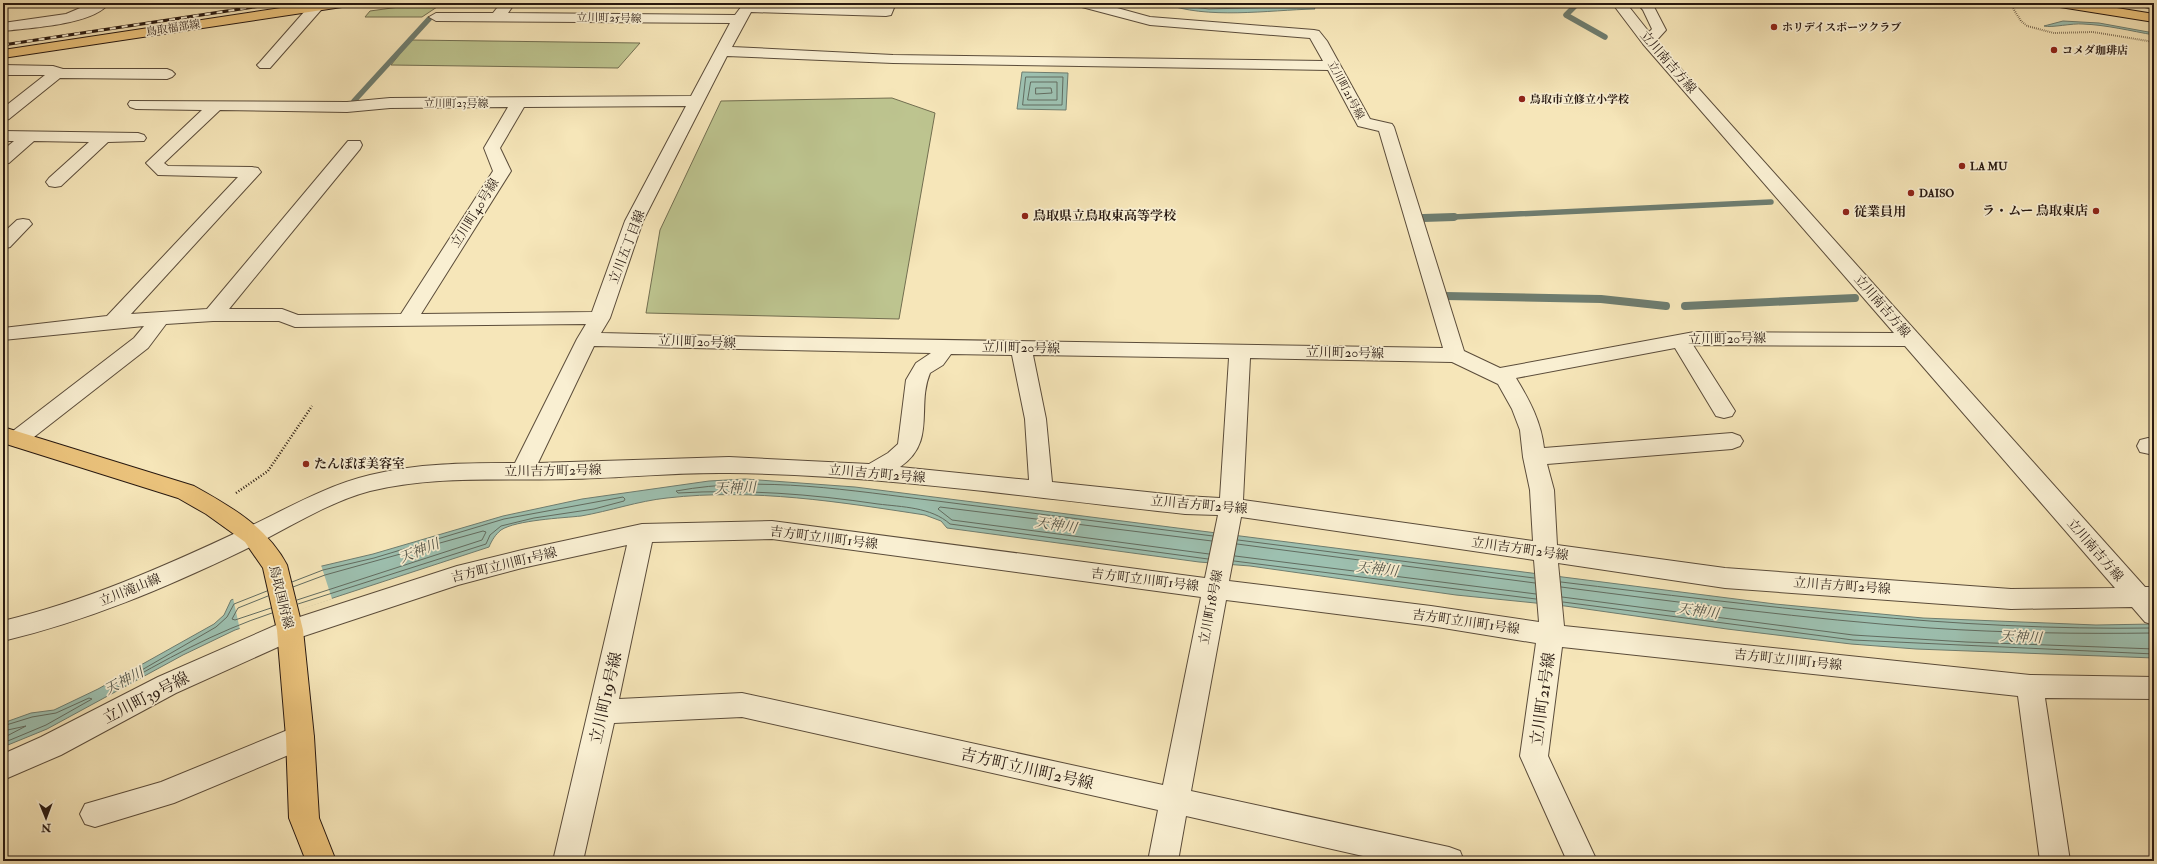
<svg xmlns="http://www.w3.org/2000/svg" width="2157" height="864" viewBox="0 0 2157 864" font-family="'IM FELL Double Pica','Noto Serif JP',serif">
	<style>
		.green { fill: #bdc48f; stroke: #726e50 }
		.water { fill: #9dc0b0; stroke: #6e7d70 }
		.pier { fill: #f6e6b9 }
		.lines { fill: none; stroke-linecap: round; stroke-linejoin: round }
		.shore { stroke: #626c60; stroke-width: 1 }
		.stream-far1 { stroke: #6e7d70; stroke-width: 5.5 }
		.stream { stroke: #6e7d70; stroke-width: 8 }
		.minor-casing { stroke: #5b4c3a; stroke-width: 2 }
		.major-casing { stroke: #271810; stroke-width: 2 }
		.path-far1 { stroke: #271810; stroke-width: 2; stroke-dasharray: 0.5 1.5; stroke-linecap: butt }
		.path { stroke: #271810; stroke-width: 2.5; stroke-dasharray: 1 2; stroke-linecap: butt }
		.minor { fill: #f9efd2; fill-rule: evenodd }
		.major { fill: #ebc37c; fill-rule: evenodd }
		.rail-casing { stroke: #271810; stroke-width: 3 }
		.rail { stroke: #f9efd2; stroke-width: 2; stroke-dasharray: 6; stroke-linecap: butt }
		.poi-dot { fill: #8f2418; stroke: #f9efd2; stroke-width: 1.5 }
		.labels { text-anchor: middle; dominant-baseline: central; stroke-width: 3.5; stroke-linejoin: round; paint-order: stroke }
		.far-street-label { font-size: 11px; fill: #271810; stroke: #f9efd2 }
		.far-poi-label { font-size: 11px; font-weight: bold; fill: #271810; stroke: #f9efd2; text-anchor: start }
		.street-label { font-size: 13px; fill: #271810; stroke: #f9efd2 }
		.poi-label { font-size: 13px; font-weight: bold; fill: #271810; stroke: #f9efd2; text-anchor: start }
		.water-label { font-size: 14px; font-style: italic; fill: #505348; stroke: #f9efd2 }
		.near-street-label { font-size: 16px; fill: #271810; stroke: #f9efd2 }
	</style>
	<rect width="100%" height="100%" fill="#f6e6b9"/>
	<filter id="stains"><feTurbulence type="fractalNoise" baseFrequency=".005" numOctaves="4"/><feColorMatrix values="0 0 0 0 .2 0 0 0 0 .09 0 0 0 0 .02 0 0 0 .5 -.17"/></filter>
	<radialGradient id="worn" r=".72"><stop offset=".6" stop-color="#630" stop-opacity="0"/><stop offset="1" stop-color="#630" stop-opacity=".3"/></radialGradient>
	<path class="green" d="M 428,3 L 443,3 L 422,17 L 365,17 L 370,11 Z
		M 411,40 L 640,43 L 618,68 L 391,65 Z
		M 892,98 L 935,113 L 899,319 L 646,313 L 660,230 L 721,101 Z"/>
	<path class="water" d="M 1163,3 L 1209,9 L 1313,6 L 1315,9 C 1268,10 1207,20 1163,3 Z
		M 2063,21 L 2099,23 L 2154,33 L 2154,35 C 2131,31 2107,25 2083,24 C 2072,23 2052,28 2044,26 Z
		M 1022,72 L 1068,73 L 1066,110 L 1017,109 Z
		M 745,479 L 855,487 L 1775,604 L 1923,618 L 2096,625 L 2154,624 L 2154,658 L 1916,649 L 1851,644 L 1727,629 L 1565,606 L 1456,595 L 1250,566 L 1199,562 L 947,528 L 941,521 L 925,515 C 840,502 754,488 667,498 C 638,501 610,511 581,516 C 563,518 516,520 501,530 C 495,535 492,540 489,547 L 235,630 L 183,655 L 47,729 L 3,747 L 3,723 L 31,713 L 54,710 L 98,689 L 214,624 L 224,615 L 231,600 L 322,566 L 373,554 L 503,516 L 582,499 L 709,481 Z"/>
	<path class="pier" d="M 321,565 L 332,599 L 240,630 L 233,598 Z"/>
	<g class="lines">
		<path class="shore" d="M 1026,77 L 1063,77 L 1062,105 L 1023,105 Z
			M 1031,82 L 1057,82 L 1057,100 L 1028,100 Z
			M 1036,88 L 1051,88 L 1052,93 L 1036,94 Z
			M 1238,540 L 1534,578
			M 1237,544 L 1535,583
			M 1209,554 L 952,520 L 938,509 L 940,507 L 1212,541
			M 1235,556 L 1536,594
			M 1208,559 L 950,524 C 931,507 902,507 878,504 C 811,494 745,489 678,493 L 676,491 C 763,475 851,491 937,501 C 1029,513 1121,524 1213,536
			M 1234,561 L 1536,599
			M 292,582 L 323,570 L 374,558 L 504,519 L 623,497 L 625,499 L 624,501 L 594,509 L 534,518 L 501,526 L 490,535 L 486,544 L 298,604
			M 1561,582 C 1758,606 1955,631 2154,628
			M 293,587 L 325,575 L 483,531 L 486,532 L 482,540 L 297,600
			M 1561,587 C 1684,603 1807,619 1930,628 C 2005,633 2079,634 2154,633
			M 267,591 L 234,604 L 227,617 L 216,627 L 109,689 L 112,690 C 165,660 214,632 272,613
			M 268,596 L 238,608 L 232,619 L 235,620 L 271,608
			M 1562,597 L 1853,635 L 1966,642 L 2154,649
			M 1563,602 L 1853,640 L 2154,654
			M 3,726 L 32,717 L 56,713 L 89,698 L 92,699 L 46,725 L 3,743
			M 3,731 L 26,726 L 3,738"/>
		<path class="stream-far1" d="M 1578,3 L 1566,15 L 1605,37
			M 354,101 L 429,19
			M 1432,218 L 1771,202"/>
		<path class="stream" d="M 1423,218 L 1454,217
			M 1445,296 L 1601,299 L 1666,306
			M 1685,306 L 1855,298"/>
		<g class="minor-casing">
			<path id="minor" d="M 92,3 L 109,3 C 94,25 28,28 3,31 L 3,23 L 66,14 Z
				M 317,3 L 323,7 L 321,10 L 270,68 L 260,68 L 257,65 L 260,62 L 311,4 Z
				M 501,3 L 515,3 L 508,13 L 735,15 L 744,3 L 880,8 L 882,3 L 896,3 L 891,15 L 886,16 L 751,12 L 732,47 L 893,55 L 1323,61 L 1310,38 L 1150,25 L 1078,6 L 1076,3 L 1099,3 L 1150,17 L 1314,30 L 1319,31 L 1327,41 L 1370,119 L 1392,124 L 1394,127 L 1464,351 L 1500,368 L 1694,332 L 1894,333 L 1643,44 L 1612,3 L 1626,3 L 1649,32 L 1652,29 L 1643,10 L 1637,3 L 1652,3 L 1666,30 L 1656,41 L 2145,587 L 2154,587 L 2154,625 L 2145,622 L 2132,607 L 2011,609 L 1725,588 L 1558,563 L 1564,626 L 2030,675 L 2154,677 L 2154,699 L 2045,698 L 2070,861 L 2040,861 L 2018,696 L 1562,647 L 1548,756 L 1597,861 L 1567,861 L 1520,756 L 1536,643 L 1431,626 L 1226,600 L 1191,791 L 1449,847 L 1460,851 L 1464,861 L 1385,861 L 1186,816 L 1178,861 L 1148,861 L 1158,810 L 742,717 L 614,723 L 583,861 L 553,861 L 627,545 L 522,568 L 458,585 L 298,638 L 176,693 L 61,755 L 3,780 L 3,754 L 41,737 L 158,677 L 281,623 L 457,566 L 522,550 L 642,524 L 772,521 L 1205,578 L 1218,515 L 1185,514 C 1034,498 882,475 729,473 C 676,472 623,478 570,479 C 504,481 435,475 370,491 C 325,503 284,531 242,551 C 165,588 87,621 3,641 L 3,621 C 86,601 163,567 240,531 C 283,511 324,486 370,475 C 418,463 467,463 515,463 L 577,339 L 586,324 L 295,327 L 279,321 L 213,321 L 166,324 L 148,348 L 25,444 L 17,447 L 9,444 L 6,439 L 9,434 L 134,338 L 144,326 L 3,340 L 3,328 L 107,316 L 238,177 L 158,175 L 146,163 L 202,110 L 136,109 L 130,107 L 128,104 L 130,101 L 347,102 L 390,98 L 691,96 L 730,23 L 436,21 L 429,17 L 436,13 L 493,13 ZM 727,56 L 893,63 L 1328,70 L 1358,126 L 1379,131 L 1443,348 L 763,337 L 601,333 L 610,318 L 643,221 ZM 686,106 L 625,221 L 592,312 L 421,314 L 511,171 L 500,148 L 524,107 ZM 508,107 L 484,148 L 493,171 L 401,314 L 298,315 L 282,309 L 229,309 L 360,149 L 362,145 L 360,141 L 348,141 L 207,309 L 131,314 L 261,172 L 258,168 L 252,167 L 168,166 L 164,163 L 220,110 L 347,112 L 390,108 ZM 1693,345 L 1905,346 L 2115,588 L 2011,589 L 1725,568 L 1557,545 L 1554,490 L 1547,464 L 1732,449 L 1740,446 L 1743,441 L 1740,436 L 1732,433 L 1544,448 C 1541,422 1530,401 1516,378 L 1675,348 L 1716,416 L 1724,418 L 1732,416 L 1735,411 ZM 594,346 L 931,353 L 916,363 L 906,380 L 898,444 L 888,453 L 869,464 L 729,457 L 538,463 ZM 951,354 L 1012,355 L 1025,419 L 1029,480 L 900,467 C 937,442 916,407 930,373 L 943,365 ZM 1033,355 L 1229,358 L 1220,498 L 1185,496 L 1052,482 L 1046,419 ZM 1250,358 L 1452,362 L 1498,384 L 1512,409 L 1520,430 L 1523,457 L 1530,490 L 1533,541 L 1243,500 ZM 1241,517 L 1534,560 L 1539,622 L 1431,606 L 1229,581 ZM 772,539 L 1201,597 L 1163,785 L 742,693 L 619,699 L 652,542 Z
				M 3,65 L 53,66 L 63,69 L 167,69 L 172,71 L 175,74 L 172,77 L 167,79 L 60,78 L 9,119 L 3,121 L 3,108 L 45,75 L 3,75 Z
				M 3,131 L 138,133 L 144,135 L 146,138 L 144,141 L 108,142 L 61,186 L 55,187 L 49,186 L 46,182 L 49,178 L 89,142 L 34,141 L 9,163 L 3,164 L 3,150 L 14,141 L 3,141 Z
				M 23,219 L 29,220 L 32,224 L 10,247 L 3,249 L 3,233 L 17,220 Z
				M 2148,438 L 2154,439 L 2154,455 L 2140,452 L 2137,446 L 2140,440 Z
				M 300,725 L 310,728 L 314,737 L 310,746 L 174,803 L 95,827 L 85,824 L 80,814 L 85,804 L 161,782 Z"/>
		</g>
		<g class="major-casing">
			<path id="major" d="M 314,3 L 349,3 L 342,7 L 3,58 L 3,50 Z
				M 2053,3 L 2086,3 L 2154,14 L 2154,22 L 2060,7 Z
				M 3,427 L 194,486 C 230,506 267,527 287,565 L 303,630 L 314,737 L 319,818 L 336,861 L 306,861 L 289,818 L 286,737 L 277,630 L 263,568 L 245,542 L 206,514 L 178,498 L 3,443 Z"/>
		</g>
		<path class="path-far1" d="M 2011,5 L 2021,21 L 2027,26 L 2054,33 L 2093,32 L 2154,42"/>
		<path class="path" d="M 236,493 L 268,471 L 312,406"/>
		<use href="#minor" class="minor"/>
		<use href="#major" class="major"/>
		<g class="rail-casing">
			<path id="rail" d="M 2124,3 L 2154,8
				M 3,45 L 280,3"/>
		</g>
		<use href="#rail" class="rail"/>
	</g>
	<g class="poi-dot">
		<circle cx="1774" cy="27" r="4"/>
		<circle cx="2054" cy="50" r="4"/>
		<circle cx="1522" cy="99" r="4"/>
		<circle cx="1962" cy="166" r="4"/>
		<circle cx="1911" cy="193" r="4"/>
		<circle cx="2096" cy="211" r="4"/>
		<circle cx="1846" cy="212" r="4"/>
		<circle cx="1025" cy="216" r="4"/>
		<circle cx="306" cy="464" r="4"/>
	</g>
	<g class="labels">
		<g class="far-street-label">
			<text transform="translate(609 18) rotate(1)">立川町25号線</text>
			<text transform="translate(173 28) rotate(-9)">鳥取福部線</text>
			<text transform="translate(1346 90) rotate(62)">立川町21号線</text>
			<text x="456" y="103">立川町23号線</text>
		</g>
		<g class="far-poi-label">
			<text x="1782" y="27">ホリデイスポーツクラブ</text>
			<text x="2062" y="50">コメダ珈琲店</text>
			<text x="1530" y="99">鳥取市立修立小学校</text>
			<text x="1970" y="166">LA MU</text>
			<text x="1919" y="193">DAISO</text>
		</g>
		<g class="street-label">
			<text transform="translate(1668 62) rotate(49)">立川南吉方線</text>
			<text transform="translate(475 213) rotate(-58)">立川町40号線</text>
			<text transform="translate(627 247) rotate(-69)">立川五丁目線</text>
			<text transform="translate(1882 306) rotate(49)">立川南吉方線</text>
			<text transform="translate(1727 339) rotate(-1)">立川町20号線</text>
			<text transform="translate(697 342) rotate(2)">立川町20号線</text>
			<text transform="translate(1021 348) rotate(1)">立川町20号線</text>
			<text transform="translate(1345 353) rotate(1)">立川町20号線</text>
			<text transform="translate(553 471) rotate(-1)">立川吉方町2号線</text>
			<text transform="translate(877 474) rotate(5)">立川吉方町2号線</text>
			<text transform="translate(1199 505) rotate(5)">立川吉方町2号線</text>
			<text transform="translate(824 538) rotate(7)">吉方町立川町1号線</text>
			<text transform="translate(1520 549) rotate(8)">立川吉方町2号線</text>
			<text transform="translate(2095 550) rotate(49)">立川南吉方線</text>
			<text transform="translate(504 565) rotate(-14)">吉方町立川町1号線</text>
			<text transform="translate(1145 580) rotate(7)">吉方町立川町1号線</text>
			<text transform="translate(1842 586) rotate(4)">立川吉方町2号線</text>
			<text transform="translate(130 590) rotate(-22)">立川滝山線</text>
			<text transform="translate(281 597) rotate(76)">鳥取国府線</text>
			<text transform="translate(1211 607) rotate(-79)">立川町18号線</text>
			<text transform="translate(1466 622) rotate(8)">吉方町立川町1号線</text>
			<text transform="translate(1788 660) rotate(6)">吉方町立川町1号線</text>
		</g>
		<g class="poi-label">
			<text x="2088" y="211" text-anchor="end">ラ・ムー 鳥取東店</text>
			<text x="1854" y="212">従業員用</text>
			<text x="1033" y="216">鳥取県立鳥取東高等学校</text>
			<text x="314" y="464">たんぽぽ美容室</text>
		</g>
		<g class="water-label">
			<text transform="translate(735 488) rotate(-2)">天神川</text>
			<text transform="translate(1056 525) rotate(9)">天神川</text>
			<text transform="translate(419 551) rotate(-22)">天神川</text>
			<text transform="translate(1377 569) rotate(7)">天神川</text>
			<text transform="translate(1698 611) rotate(8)">天神川</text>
			<text transform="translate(2021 637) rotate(3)">天神川</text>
			<text transform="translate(124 681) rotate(-28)">天神川</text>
		</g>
		<g class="near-street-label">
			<text transform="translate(146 698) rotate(-27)">立川町39号線</text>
			<text transform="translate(606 698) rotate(-77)">立川町19号線</text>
			<text transform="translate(1543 699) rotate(-82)">立川町21号線</text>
			<text transform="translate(1027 769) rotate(13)">吉方町立川町2号線</text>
		</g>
	</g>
	<rect width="2157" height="864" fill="none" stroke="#f6e6b9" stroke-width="16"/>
	<rect x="4" y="4" width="2149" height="856" fill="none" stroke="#271810" stroke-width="2"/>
	<rect x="8" y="8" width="2141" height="848" fill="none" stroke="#271810"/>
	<g transform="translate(46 818) rotate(179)" stroke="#f9efd2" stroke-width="3" paint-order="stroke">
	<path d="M0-3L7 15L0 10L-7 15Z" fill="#271810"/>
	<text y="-6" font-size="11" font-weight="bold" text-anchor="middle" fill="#271810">N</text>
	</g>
	<rect width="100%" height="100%" filter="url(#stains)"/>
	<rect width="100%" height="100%" fill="url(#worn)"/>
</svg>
